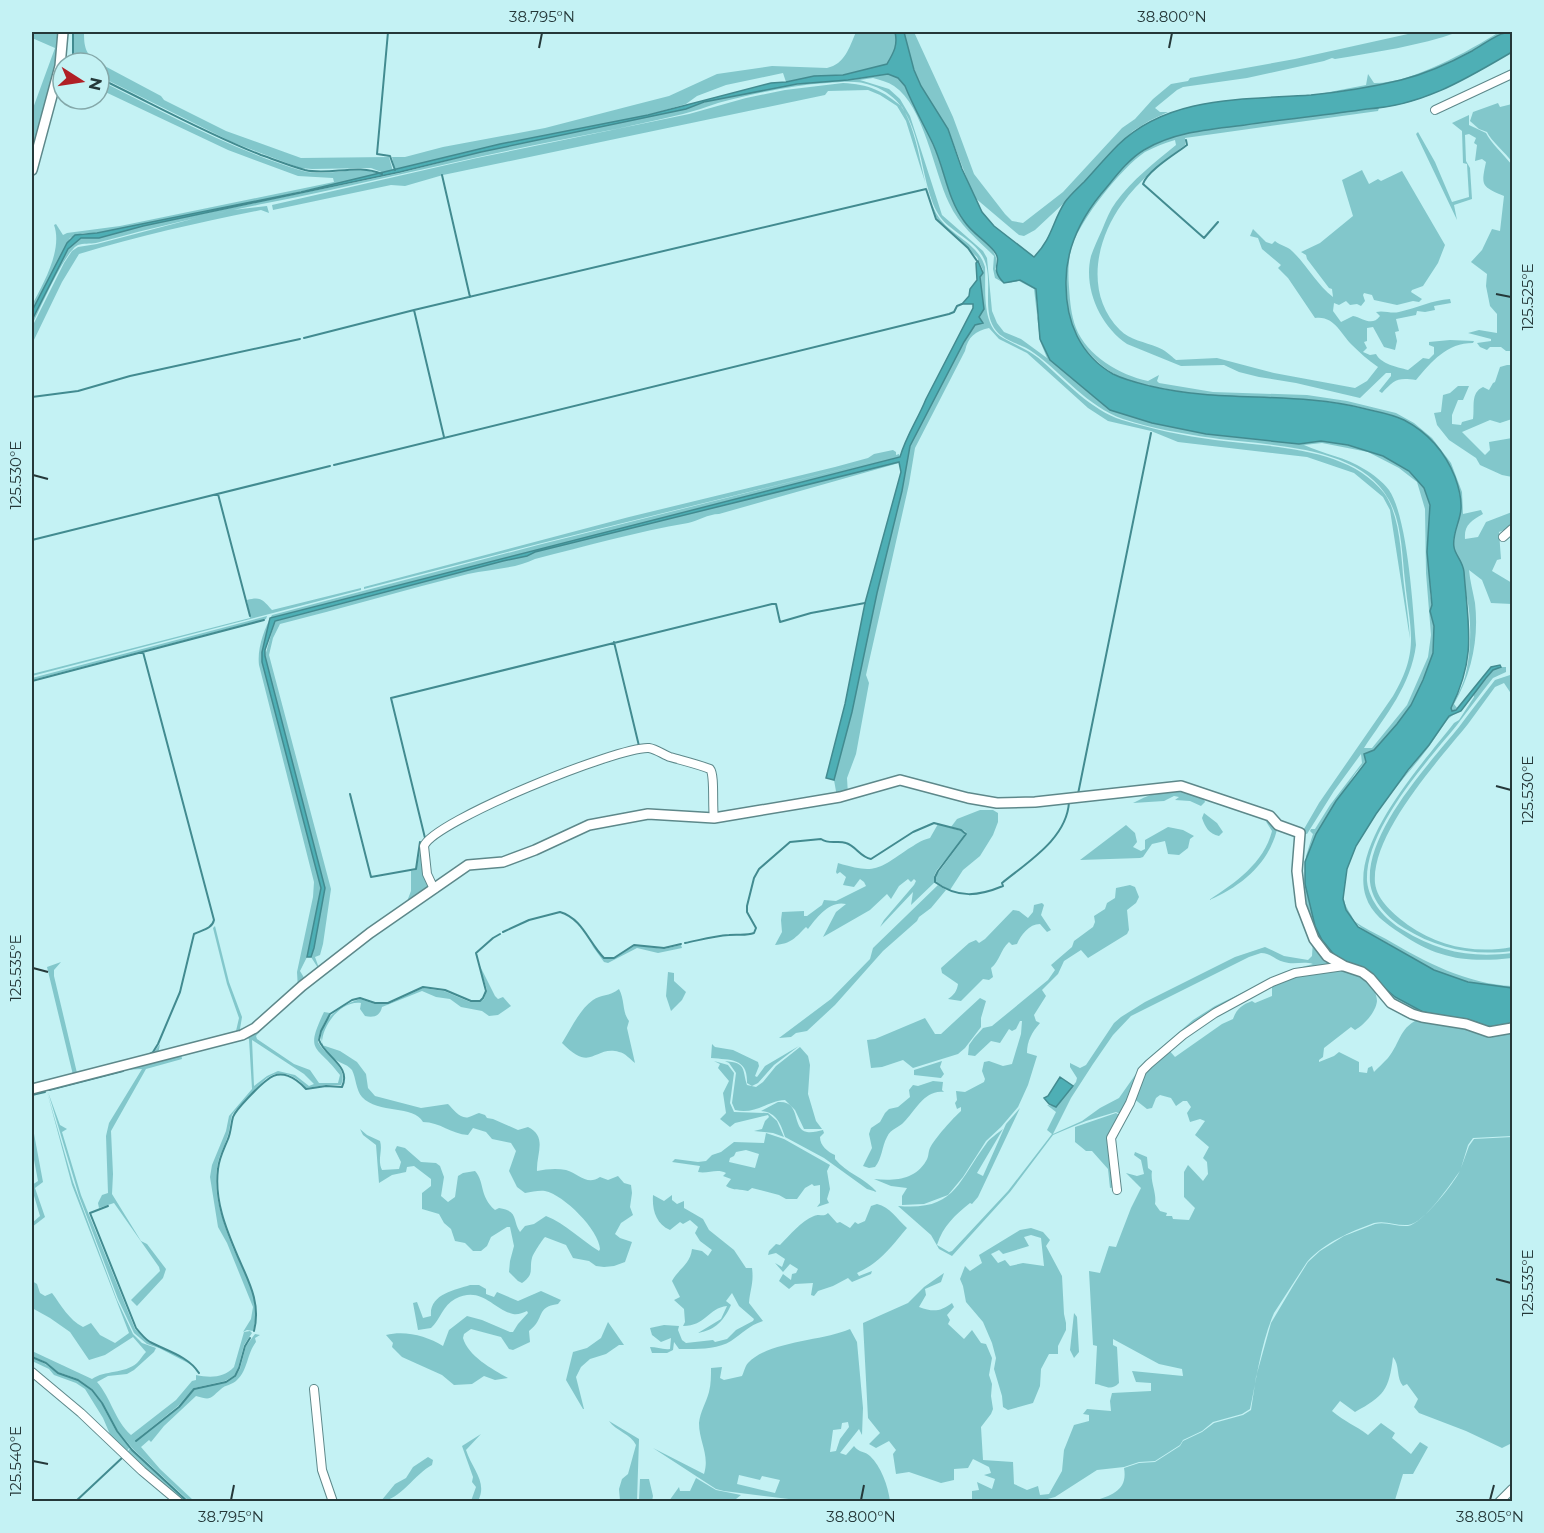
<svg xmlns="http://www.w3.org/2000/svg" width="1544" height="1533" viewBox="0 0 1544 1533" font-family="Montserrat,sans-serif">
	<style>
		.green { fill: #82c7cb; fill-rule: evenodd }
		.water { fill: #4eafb5; stroke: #428b90; stroke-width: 1.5 }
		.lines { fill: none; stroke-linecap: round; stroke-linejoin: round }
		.stream { stroke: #428b90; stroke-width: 2 }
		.minor-casing { stroke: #5d888a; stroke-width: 10 }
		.tertiary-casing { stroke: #5d888a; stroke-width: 12 }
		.minor { stroke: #fff; stroke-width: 8 }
		.tertiary { stroke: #fff; stroke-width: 9 }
		.ticks { fill: none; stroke: #253839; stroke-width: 2 }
		.neatline { fill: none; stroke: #253839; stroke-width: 2 }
		.ticks-label { font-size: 15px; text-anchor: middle; fill: #253839 }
	</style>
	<rect width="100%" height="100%" fill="#c4f2f4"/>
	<path class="green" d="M 32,32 L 60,32 L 58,61 L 32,162 L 32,138 L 34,129 L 32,127 L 32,111 L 55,48 L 32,38 Z
		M 74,32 L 84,32 C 84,46 85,55 99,63 L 74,63 Z
		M 856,32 L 895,32 C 898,45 894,53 887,64 L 862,71 L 843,75 L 814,76 L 786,82 L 783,73 L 726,85 L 697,96 L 686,104 L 648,115 L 500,144 L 395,170 L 392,157 L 405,157 L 443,147 L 545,128 L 630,106 L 669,96 L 717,74 L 772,66 L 827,68 C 845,64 849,48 856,32 Z
		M 904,32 L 914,32 L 953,117 L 974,174 L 1005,214 L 1012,221 L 1023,223 L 1063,192 L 1122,128 L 1135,119 L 1153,99 L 1171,84 L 1188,81 L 1190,78 L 1295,59 L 1417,32 L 1458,32 C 1419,46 1376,52 1335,59 L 1332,58 L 1324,61 L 1247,78 L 1183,87 L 1177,90 L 1155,108 L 1160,112 L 1168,112 L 1149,121 L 1133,131 L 1065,202 L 1035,230 L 1024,236 L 1019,235 L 974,197 L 948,129 L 921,86 L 914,70 Z
		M 1499,32 L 1504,32 C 1474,50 1443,67 1409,78 C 1379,87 1346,90 1314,95 L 1366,85 L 1368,74 L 1374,83 C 1410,84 1469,51 1499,32 Z
		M 99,63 L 161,96 L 164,100 L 226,131 L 301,158 L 389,157 L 393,171 L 384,173 L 371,168 L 312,169 L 300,168 L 232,142 L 99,76 Z
		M 888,74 L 899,78 L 905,86 C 913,106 924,125 933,145 C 945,170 947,199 965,222 C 976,237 1003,249 995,269 L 1004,283 L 1020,280 L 1036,289 L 1037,315 L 1050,360 L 1110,410 L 1152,423 L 1206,434 L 1299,444 L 1321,441 L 1348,445 L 1383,456 L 1409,471 L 1424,488 L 1430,505 L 1430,592 L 1432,605 L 1430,611 L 1434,626 L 1433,653 L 1428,670 L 1411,705 L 1397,724 L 1355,774 L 1316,834 L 1305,862 L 1305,884 L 1315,926 L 1326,946 L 1336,957 L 1363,968 L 1395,997 L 1423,1012 L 1476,1022 L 1490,1028 L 1489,1030 L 1439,1019 L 1399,1005 L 1384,992 L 1334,959 L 1319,942 L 1304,896 L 1306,856 L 1313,834 L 1310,831 L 1311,829 L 1315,829 L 1330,805 L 1362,763 L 1361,754 L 1334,791 L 1307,834 L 1303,833 L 1304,829 L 1319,803 L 1393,696 C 1420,650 1410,631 1405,581 C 1402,555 1402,523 1389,500 C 1359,444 1267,446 1213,438 C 1183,434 1151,428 1123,419 C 1088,407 1063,374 1034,353 C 1024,345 1011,343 1002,336 C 977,318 996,280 983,257 C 973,238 947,231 937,212 C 916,171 925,104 873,86 C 858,80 843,82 827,83 C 791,85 753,94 718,103 C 706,107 695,111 683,114 C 626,128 568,138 511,150 C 429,167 349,187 267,203 C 218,213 171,223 123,236 C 114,238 105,241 96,243 C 90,244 83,243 78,245 C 65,251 40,309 32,325 L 32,320 L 68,249 L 80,238 L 99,238 L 143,226 L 400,173 L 481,152 L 686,109 C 737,89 793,84 847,80 C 860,79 874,76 888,74 ZM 873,78 C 880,80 888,82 894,86 C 924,106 934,172 949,203 C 959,225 977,239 994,256 L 993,269 L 995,278 L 1004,283 L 1019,281 L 1034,289 L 1040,341 L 1047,358 L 1021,339 L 1004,332 L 997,323 L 992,311 L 987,258 L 983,251 L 942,215 L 910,116 L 900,99 L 889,89 L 860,80 ZM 1322,443 L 1368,452 L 1399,468 L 1417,482 L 1425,509 L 1426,573 L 1431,635 L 1428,657 L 1407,705 L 1372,748 L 1364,748 C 1386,715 1411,685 1416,645 C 1413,610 1408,518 1389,490 C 1383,482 1373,474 1364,469 C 1346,457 1323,454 1304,445 Z
		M 99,80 C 165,113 232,150 303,171 C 328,178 355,164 380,174 L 203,213 L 97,233 L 83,233 L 70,238 L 32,311 L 32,305 C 43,284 63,250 54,225 L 56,224 L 63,235 L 67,233 L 120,226 L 334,182 L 333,178 L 298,176 L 228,150 L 99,89 Z
		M 843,83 C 868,84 884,91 902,107 C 921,138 920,181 936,213 C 948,235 978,242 985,267 C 986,288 981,326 1003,338 C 1017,346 1030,350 1042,361 C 1066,382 1091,410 1122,420 C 1152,429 1184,436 1215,440 C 1268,447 1348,446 1384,493 C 1401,516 1401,558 1404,585 C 1406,603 1409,621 1410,639 L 1390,510 L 1383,497 L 1354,473 L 1307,457 L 1178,442 L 1151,431 L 1108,421 L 1088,408 L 1027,353 L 999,339 L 989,328 C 975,331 968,337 965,351 L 915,448 L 909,484 L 866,675 L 869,683 L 856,754 L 847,778 L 848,795 L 837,797 L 834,780 L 852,712 L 877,593 L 902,491 L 910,446 L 964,342 L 975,325 L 979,324 L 981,320 L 979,317 L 984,309 L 980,277 L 983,270 L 977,257 L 941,224 L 936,217 L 906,121 L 897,106 L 880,95 L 868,90 L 828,91 L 825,95 L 443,175 L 405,186 L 391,185 L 273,210 L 272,205 L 477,158 L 689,114 L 746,98 L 785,90 Z
		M 1498,103 L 1500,107 L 1512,104 L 1512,162 C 1506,153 1491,141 1487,132 L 1479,129 L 1470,121 L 1473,112 Z
		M 1379,108 L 1378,111 L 1185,138 L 1185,145 C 1163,162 1139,180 1122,204 C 1095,241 1085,295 1120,330 C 1130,340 1145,342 1157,347 C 1165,350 1170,355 1176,360 L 1217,358 L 1274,373 L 1355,388 L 1367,381 L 1378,367 C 1368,360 1360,353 1352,345 C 1341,334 1334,315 1315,318 L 1288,278 L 1278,268 L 1281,265 L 1262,249 L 1258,238 L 1250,236 L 1253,229 L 1266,242 L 1272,244 L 1275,241 C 1281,246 1287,246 1292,251 C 1307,265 1317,285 1333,297 L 1332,289 L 1329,288 L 1307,259 L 1306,255 L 1301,252 L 1320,243 L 1353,216 L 1342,180 L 1362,170 L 1369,184 L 1378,179 L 1381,181 L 1402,171 L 1445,245 L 1438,263 L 1423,286 L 1412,290 L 1411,292 L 1422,299 L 1419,302 L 1413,301 L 1397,305 L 1374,300 L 1372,295 L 1364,293 L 1363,295 L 1365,301 L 1361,306 L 1357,304 L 1350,305 L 1346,301 L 1339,305 L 1334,303 L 1333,311 L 1341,322 L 1353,316 C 1363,318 1372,327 1380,316 L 1376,312 C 1384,310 1391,314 1399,312 C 1417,308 1432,300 1450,299 L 1451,303 L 1434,306 L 1435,310 L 1425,312 L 1417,311 L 1416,315 L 1396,319 L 1399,331 L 1395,332 L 1397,341 L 1395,350 L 1384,347 L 1373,327 L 1367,328 L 1367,341 L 1364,342 L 1367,348 L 1363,352 L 1370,355 L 1376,354 C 1381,364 1397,367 1408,370 L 1423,358 L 1429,359 L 1434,354 L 1434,347 L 1429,345 L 1429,342 L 1450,340 L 1474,341 L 1473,343 C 1447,343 1432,361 1416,380 C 1397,377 1394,380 1382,393 L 1379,391 L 1391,376 L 1391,373 L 1386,373 L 1360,398 L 1296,383 L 1259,377 L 1239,372 L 1224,365 L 1181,366 L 1127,344 C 1100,326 1083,288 1091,256 C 1094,247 1098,239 1102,230 C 1106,220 1110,210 1116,202 C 1132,180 1155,162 1176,145 L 1175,140 C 1164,143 1155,147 1145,152 C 1121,168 1081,219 1072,246 C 1068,259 1068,274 1069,287 C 1070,301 1071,315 1076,328 C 1087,356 1120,375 1148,381 L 1159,375 L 1157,381 L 1159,383 L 1213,392 L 1307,395 L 1347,401 L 1396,413 L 1414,423 L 1432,438 L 1451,463 L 1462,492 L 1463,514 L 1481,510 L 1483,514 C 1471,521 1464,525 1465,539 L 1478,537 L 1486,522 L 1512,512 L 1512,527 L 1499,532 L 1501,559 L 1497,560 L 1492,571 L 1512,583 L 1512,604 L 1491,603 L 1482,580 L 1469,570 C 1470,581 1473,592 1475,603 C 1479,638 1472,673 1454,704 L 1457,708 L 1454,711 L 1451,711 L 1451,708 C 1456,698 1462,687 1465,677 C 1471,653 1472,622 1467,598 C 1466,593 1464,588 1463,582 C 1463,578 1464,575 1463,571 C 1462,561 1453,553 1453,545 C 1453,528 1464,513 1460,496 C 1452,462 1432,433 1400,418 C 1390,414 1379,412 1368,409 C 1300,392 1229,402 1161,388 C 1143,385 1123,381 1108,370 C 1073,344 1063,315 1066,272 C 1069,224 1118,159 1162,141 C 1202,125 1248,124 1290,119 C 1320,116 1350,110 1379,108 Z
		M 1469,115 L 1469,125 L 1486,133 C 1490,142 1505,156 1512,165 L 1512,351 L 1506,351 L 1501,347 L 1490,347 L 1487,350 L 1480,347 L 1477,343 L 1491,341 L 1491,339 L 1468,333 L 1479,330 L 1497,333 L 1497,314 L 1490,306 L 1486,286 L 1487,274 L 1471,262 L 1482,250 L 1492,229 L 1500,231 L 1504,196 C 1481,186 1481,186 1486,162 L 1482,159 L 1475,161 L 1477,145 L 1474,143 L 1476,138 L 1469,134 L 1465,135 L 1466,161 L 1470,168 L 1472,199 L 1454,205 L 1457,220 L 1416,134 L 1418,132 L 1435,162 L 1452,202 L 1469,197 L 1467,164 L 1463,163 L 1462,131 L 1452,123 Z
		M 267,206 L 269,213 L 261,210 C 200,222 139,236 79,254 L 62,282 L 32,344 L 32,327 L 64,263 L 72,251 L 78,247 L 97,244 L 192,219 L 233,210 Z
		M 1507,365 L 1512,365 L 1512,419 L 1500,423 L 1490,420 L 1462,432 L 1485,455 L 1490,450 L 1489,442 L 1512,438 L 1512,477 L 1502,475 L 1480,465 L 1476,458 L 1449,440 L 1437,425 L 1434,413 L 1441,412 L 1443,395 L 1450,393 L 1458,386 L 1469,386 L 1463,400 L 1458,400 L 1452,415 L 1452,424 L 1461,425 L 1462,422 L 1473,419 C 1475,407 1470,393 1483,387 L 1489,390 L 1493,383 L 1495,382 L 1500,367 Z
		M 893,450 L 896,452 L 896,455 L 899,454 L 900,457 L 270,618 L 262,652 L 262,662 L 321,888 L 307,957 L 300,971 L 306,981 L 298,989 L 297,972 L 313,897 L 314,882 L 259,665 C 257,649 264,629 272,615 L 538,545 L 894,456 L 538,544 L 364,589 L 364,587 L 629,517 L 835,467 L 868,458 L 874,454 Z
		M 896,462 L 899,463 L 719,514 C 708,514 698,521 688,523 C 636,532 586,546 535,559 C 515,569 490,569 468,574 C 405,590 343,608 280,624 L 273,638 L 269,655 L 331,889 L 323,944 L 320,955 L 315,957 L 320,971 L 311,957 L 324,895 L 324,884 L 265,656 L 275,621 L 503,561 L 527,556 L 535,552 Z
		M 361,588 L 361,590 L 32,676 L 32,674 L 250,618 L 247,600 C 261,596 263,600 272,610 Z
		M 267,616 L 266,619 L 32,680 L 32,678 Z
		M 1501,667 L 1506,667 L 1506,672 L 1493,678 C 1481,693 1469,709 1457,725 C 1426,763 1365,829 1367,881 C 1369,902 1386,920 1403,930 C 1438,952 1472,958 1512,953 L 1512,958 C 1468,963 1437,959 1400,933 C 1386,924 1371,913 1366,897 C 1348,844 1424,762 1454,723 L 1459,720 L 1474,697 L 1473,694 L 1493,670 Z
		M 1510,675 L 1512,684 L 1512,695 L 1504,683 L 1495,687 C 1486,699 1477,712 1468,724 C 1438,761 1371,834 1375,883 C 1377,901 1395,915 1408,925 C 1439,947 1476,954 1512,947 L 1512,951 C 1473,956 1438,949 1404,928 C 1388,918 1372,902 1370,882 C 1366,831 1429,764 1459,727 C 1471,711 1483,695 1495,680 Z
		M 1453,715 L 1448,719 C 1439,731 1431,745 1421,757 C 1393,792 1337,851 1344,900 C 1346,909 1351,913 1354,921 C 1364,928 1375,933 1386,939 C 1425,962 1467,984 1512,986 L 1512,988 C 1492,986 1470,984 1450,977 C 1429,969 1409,956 1389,944 C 1372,934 1353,927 1345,908 C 1326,863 1403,780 1428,746 C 1435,737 1442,726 1449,716 Z
		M 1179,788 L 1268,818 L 1278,825 C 1271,862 1242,886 1209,900 C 1235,883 1264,863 1272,831 L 1265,820 L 1204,799 L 1205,802 L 1201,806 L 1190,801 L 1175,800 L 1179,797 L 1174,796 L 1164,801 L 1133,803 C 1146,796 1164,789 1179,788 Z
		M 980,810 L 993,810 L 998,813 L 998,822 L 993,835 L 980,856 L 963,870 L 950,890 L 936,882 L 935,877 L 967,834 L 965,831 L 951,827 L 957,819 Z
		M 1204,813 L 1217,823 L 1223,832 L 1219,836 C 1209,834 1205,827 1202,818 Z
		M 938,824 L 964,832 L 964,837 L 937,870 L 934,876 L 935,882 L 911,905 L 913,892 L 880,927 L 884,920 L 914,885 L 916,881 L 914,879 L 911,882 L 908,879 L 899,886 L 891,899 L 887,894 L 870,910 L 823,937 L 836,912 L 846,904 C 830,900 817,917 808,929 L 806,927 C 796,937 791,944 775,945 L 782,932 L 781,920 L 782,912 L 804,911 L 804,916 L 807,916 L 822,905 L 824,900 L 836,901 L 866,886 L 864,882 L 860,879 L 854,887 L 843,885 L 846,877 L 840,872 L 837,874 L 836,872 L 838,863 C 874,874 878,870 908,849 C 915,845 921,840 930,838 Z
		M 1126,825 L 1135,833 L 1137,842 L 1133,847 L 1141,851 L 1145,849 L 1145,840 L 1168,827 L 1183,830 L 1194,836 L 1190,839 L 1188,848 L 1179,855 L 1168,854 L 1165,841 L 1152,844 L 1143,857 L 1140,858 L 1080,860 Z
		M 422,842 L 432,890 L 406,904 L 411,891 L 411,871 L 416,870 Z
		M 938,885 L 946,890 L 931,908 L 919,917 L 917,921 L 883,951 L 835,1005 L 807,1031 L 796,1033 L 791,1037 L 779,1038 L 831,999 L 870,959 L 873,948 Z
		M 1130,885 L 1135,887 L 1139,897 L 1136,903 L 1127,910 L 1129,930 L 1127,934 L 1088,958 L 1081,950 L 1064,961 L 1058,974 L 1042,990 L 1046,996 L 1034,1015 L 1036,1021 L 1040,1023 C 1032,1032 1027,1041 1027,1053 L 1037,1056 L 1028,1085 L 1018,1107 L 1001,1127 L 986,1141 L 963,1177 L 948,1195 L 924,1204 L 902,1205 L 902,1196 L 907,1188 L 891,1186 L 874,1179 C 894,1181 915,1180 926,1161 C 929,1157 928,1152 930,1148 C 935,1138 953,1118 961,1111 L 961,1107 L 957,1109 L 955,1103 L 957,1100 L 956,1091 L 965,1092 L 984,1082 L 985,1079 L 982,1071 L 984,1062 L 989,1061 L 1003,1066 L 1012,1064 L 1021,1034 L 1022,1021 L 1020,1021 L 1016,1029 L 1012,1031 L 1009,1029 L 1000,1043 L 991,1041 L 975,1056 L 968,1055 L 969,1045 L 974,1038 L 983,1028 L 992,1026 L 1048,980 L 1055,970 L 1051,965 L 1072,947 L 1074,941 L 1093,927 L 1095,922 L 1094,916 L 1105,909 L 1107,903 L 1115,898 L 1116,888 Z
		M 1042,903 L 1044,905 L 1041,915 L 1051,930 L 1047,932 L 1040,924 C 1029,924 1021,935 1017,944 L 1012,945 L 1009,942 C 1000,950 1000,961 991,968 L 993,977 L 989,980 L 983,979 L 961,1001 L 948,999 C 954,995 957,991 958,984 L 942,973 L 941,968 L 969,943 L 976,940 L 979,943 L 985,939 L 1013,910 L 1019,911 L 1028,918 L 1033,912 L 1034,905 Z
		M 215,926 L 229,982 L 242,1017 L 240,1029 L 252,1026 L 294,988 L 295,992 L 255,1027 L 242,1034 L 123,1065 L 124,1063 L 151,1056 L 160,1044 L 158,1055 L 236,1031 L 239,1018 L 227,984 L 213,928 Z
		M 1313,940 L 1340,966 L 1315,967 L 1242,997 L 1147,1063 L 1120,1114 L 1116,1112 L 1086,1121 L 1053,1135 L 1010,1192 L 952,1256 L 939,1249 L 931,1235 L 898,1206 C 955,1211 957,1183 986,1144 C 990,1138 997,1134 1003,1129 L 977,1173 L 983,1176 L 1006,1124 L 1020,1108 L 978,1197 L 972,1204 L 970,1203 C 955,1215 943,1226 937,1245 L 949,1252 L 952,1251 L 1008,1191 L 1052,1134 L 1047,1130 L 1056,1112 L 1047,1105 L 1056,1106 L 1076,1082 L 1077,1078 L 1070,1067 L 1070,1063 L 1080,1068 L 1086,1065 L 1114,1023 L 1121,1017 L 1145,1002 L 1235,957 L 1265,947 L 1284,956 L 1308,960 L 1312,956 ZM 1261,953 C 1271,953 1275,960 1284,962 C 1294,965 1303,961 1313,964 L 1284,972 L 1215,1006 L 1193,1020 L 1145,1061 L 1119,1098 L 1100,1108 L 1082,1121 L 1053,1134 L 1071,1098 L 1093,1064 L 1113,1035 L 1131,1016 L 1249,957 Z
		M 591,944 L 604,958 C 617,960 623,952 634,945 L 664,949 L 681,945 L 682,948 L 658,953 L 637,948 L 608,963 L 604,962 Z
		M 61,962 L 54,970 L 54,976 L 77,1073 L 73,1075 L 47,967 Z
		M 478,962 L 495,996 L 498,999 L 503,997 L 511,1006 L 498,1015 L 489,1016 L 482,1011 L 461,1007 L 450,999 L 436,997 L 422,991 L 382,1007 C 380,1016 374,1018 365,1016 L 360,1009 L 361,1003 C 341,1000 321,1026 322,1045 L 340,1051 L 357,1062 L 366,1074 L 368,1088 L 375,1096 L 421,1108 L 448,1104 C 453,1109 461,1120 469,1117 C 473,1116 475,1114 479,1113 L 485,1115 L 487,1118 L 493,1119 L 518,1130 L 528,1127 C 548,1137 536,1154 537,1171 C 546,1169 557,1168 566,1170 C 579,1174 587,1186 600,1177 L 608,1180 L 618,1176 L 624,1183 L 631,1185 L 632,1193 L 630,1207 L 633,1215 L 621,1223 L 615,1234 L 620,1238 L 632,1242 L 625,1262 L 614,1266 L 604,1267 L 596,1266 L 589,1261 L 573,1258 L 566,1245 L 545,1237 C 542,1240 533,1254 532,1258 C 529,1269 535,1274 522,1283 L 518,1281 L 509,1272 L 510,1261 L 514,1246 L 510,1227 L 507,1227 L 491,1237 L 487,1246 L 481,1251 L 473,1251 L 465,1243 L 455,1241 L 451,1229 L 444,1223 L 439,1214 L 422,1209 L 422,1193 L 431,1186 L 431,1179 L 414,1166 L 407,1167 L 406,1172 L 392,1175 L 379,1183 L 376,1145 L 363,1135 L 360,1129 L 367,1135 L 380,1141 C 383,1151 377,1160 382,1170 L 399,1169 L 401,1162 L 395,1150 L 397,1146 L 405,1148 L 421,1162 L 436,1163 L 440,1166 L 444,1177 L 441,1196 L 448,1202 L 455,1197 L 458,1176 L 463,1173 L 475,1171 C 485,1182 479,1196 495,1210 L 499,1208 C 519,1211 512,1220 520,1232 L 525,1226 L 534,1224 L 546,1216 C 566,1224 581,1240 599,1251 L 600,1249 C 599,1230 564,1195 545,1191 C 539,1190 532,1192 525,1193 L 517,1187 L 509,1171 L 516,1151 L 511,1143 L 492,1139 L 486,1132 L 473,1128 L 468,1135 C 451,1134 440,1122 423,1122 C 414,1105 378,1114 362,1097 C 356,1090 356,1078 352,1070 C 346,1063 338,1063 332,1057 C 305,1032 334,1007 360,999 L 375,1004 L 388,1004 L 423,988 L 444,991 L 470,1002 L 480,1002 L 484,999 L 487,990 Z
		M 1333,968 L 1361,973 L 1375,986 C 1374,992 1377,996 1377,1001 C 1376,1012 1364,1025 1355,1030 L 1351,1027 L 1324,1048 L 1323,1057 L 1319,1060 L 1319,1062 L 1334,1056 L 1339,1052 L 1359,1062 L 1359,1072 L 1367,1073 L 1368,1068 L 1372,1066 L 1374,1072 C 1378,1068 1383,1063 1388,1058 C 1401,1042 1399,1026 1422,1018 L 1512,1029 L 1512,1136 L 1473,1138 L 1468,1145 L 1461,1168 L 1469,1146 L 1474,1139 L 1512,1137 L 1512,1443 L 1502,1448 L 1466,1431 L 1419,1413 L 1414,1407 L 1418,1399 L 1407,1384 L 1403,1386 C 1396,1378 1400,1365 1393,1357 C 1389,1390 1384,1396 1355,1412 L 1340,1401 L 1332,1411 C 1345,1422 1355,1425 1368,1435 L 1381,1423 L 1395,1433 L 1392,1438 L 1411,1454 L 1420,1442 L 1428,1447 L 1413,1474 L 1403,1474 L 1395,1500 L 1388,1500 L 1387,1502 L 1094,1501 C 1112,1495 1128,1490 1124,1468 L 1139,1463 L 1155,1462 L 1180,1446 L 1183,1441 L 1202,1432 L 1214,1423 L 1243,1415 L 1251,1410 L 1256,1377 L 1271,1323 L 1293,1286 L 1308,1262 L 1320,1251 L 1344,1236 L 1375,1224 C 1386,1221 1397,1227 1408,1226 C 1422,1224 1454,1183 1460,1171 C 1450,1184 1425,1223 1408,1225 C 1396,1226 1386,1220 1374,1223 C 1350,1232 1325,1242 1307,1262 L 1274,1313 C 1261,1343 1257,1377 1250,1409 L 1242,1414 L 1213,1422 L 1202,1431 L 1183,1440 L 1180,1445 L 1155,1461 L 1139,1462 L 1124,1467 L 1097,1470 L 1055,1497 L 1040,1501 L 972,1501 L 972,1491 L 979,1490 L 977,1482 L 992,1489 L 995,1479 L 984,1475 L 991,1473 L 989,1467 L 973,1459 L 968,1468 L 954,1469 L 954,1480 L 941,1483 L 909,1472 L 896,1474 L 893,1454 L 896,1450 L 889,1441 L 876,1448 L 869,1444 L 880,1433 L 868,1418 L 863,1323 L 908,1303 L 924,1287 L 944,1273 L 941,1282 L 925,1289 L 926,1295 L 919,1307 C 933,1312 940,1312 952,1303 L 954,1307 L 947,1315 L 950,1320 L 948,1324 L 964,1339 L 972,1330 L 981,1343 L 986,1344 L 992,1358 L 989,1375 L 992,1384 L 991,1396 L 993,1409 L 991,1414 L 981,1427 L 983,1460 L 1013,1462 L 1014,1484 L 1027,1490 L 1038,1486 L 1040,1495 L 1049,1494 L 1062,1471 L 1064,1450 L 1074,1425 L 1089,1421 L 1089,1415 L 1083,1414 L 1087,1409 L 1111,1411 L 1110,1401 L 1112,1393 L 1151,1391 L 1151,1383 L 1136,1382 L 1132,1371 L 1183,1376 L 1182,1369 L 1159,1364 L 1113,1339 L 1113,1345 L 1117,1347 L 1119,1383 C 1110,1392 1105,1385 1095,1384 L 1097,1346 L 1093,1345 L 1089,1271 L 1100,1273 L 1109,1246 L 1116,1247 L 1131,1208 L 1141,1188 L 1126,1173 L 1137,1176 L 1144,1174 L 1141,1160 L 1134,1155 L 1135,1152 L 1147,1157 L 1148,1168 L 1152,1171 C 1150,1182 1157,1193 1155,1204 L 1160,1211 L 1167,1213 L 1166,1216 L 1172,1216 L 1173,1219 L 1189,1220 L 1195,1208 L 1184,1197 L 1184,1172 L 1188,1165 L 1203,1181 L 1208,1174 L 1207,1162 L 1203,1158 L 1209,1147 L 1195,1135 L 1205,1121 L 1200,1119 L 1190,1122 L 1187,1113 L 1191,1107 L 1187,1101 L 1183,1101 L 1176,1106 L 1171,1098 L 1160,1095 L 1156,1098 L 1152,1108 L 1147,1109 L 1133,1098 L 1143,1072 L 1168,1049 L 1175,1057 L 1222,1024 L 1233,1019 C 1237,1008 1242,1005 1252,1001 L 1255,1003 L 1272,996 L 1272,983 L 1283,978 Z
		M 668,972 L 674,973 L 674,981 L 686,992 L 682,1000 L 671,1011 L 666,996 Z
		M 619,989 C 625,1000 622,1012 629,1021 L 627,1028 L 635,1063 C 630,1059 625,1053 619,1052 C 594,1045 592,1074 562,1043 C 571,1029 579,1010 593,1000 C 601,994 609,997 619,989 Z
		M 980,998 L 986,1001 L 981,1018 L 981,1027 L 965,1048 L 958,1054 L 913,1068 L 903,1060 L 882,1067 L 871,1068 L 867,1040 L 875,1039 L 925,1018 L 935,1034 L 941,1034 Z
		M 324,1012 L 330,1013 L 320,1031 L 318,1042 C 326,1057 349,1066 341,1085 L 326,1085 L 306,1088 C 297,1076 281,1068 267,1078 C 261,1083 235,1110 232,1115 C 230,1122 230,1131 227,1138 C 224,1148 218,1157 217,1168 C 213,1196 223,1222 233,1248 C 245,1275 262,1300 253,1331 L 247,1330 L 243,1332 L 251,1319 L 253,1307 L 227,1243 L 218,1227 L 210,1177 L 212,1165 L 226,1131 L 229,1116 L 252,1089 L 249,1039 L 244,1036 L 272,1017 L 256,1036 L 257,1039 L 294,1064 L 310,1070 L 319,1083 L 338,1083 L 340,1075 C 317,1044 304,1054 324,1012 ZM 252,1040 L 304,1074 L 314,1084 L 309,1086 L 295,1075 L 278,1071 L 267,1076 L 254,1086 Z
		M 712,1044 L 715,1047 L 733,1050 L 758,1062 L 759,1066 L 755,1076 L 757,1077 L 765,1066 L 799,1046 L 774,1065 L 758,1083 L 752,1086 L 747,1083 C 748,1058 731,1060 711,1058 Z
		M 800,1047 L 808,1056 L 810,1065 L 808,1094 L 816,1121 L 822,1129 L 804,1129 L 795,1110 L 785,1100 C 767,1101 755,1115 735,1110 L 732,1103 L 736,1073 L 729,1063 L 725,1061 C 747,1063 742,1069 747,1085 L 756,1087 L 763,1082 L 776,1066 Z
		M 181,1054 L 182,1059 L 146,1069 L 111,1131 L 113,1174 L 112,1194 L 141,1241 L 147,1244 L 166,1269 L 163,1278 L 137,1306 L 131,1300 L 160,1271 L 159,1267 L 114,1203 L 99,1208 L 98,1203 L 102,1195 L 108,1193 L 106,1136 L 109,1123 L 142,1069 L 123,1070 L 48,1090 L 47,1087 Z
		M 714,1061 L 728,1065 L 734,1073 L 730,1103 L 734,1112 L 768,1113 L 777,1121 L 784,1137 L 773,1133 L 754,1131 L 762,1129 L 765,1121 L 769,1117 L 768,1115 L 735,1123 L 730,1127 L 720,1119 L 726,1113 L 723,1093 L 729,1081 L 718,1068 L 720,1064 Z
		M 942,1061 L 940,1067 L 944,1074 L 941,1078 L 914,1075 L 914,1070 Z
		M 933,1081 L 943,1082 L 942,1090 L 944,1092 C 925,1089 915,1111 904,1122 C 899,1128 891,1128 887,1137 C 882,1146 882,1159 875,1167 L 869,1168 L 863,1166 L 872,1148 L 869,1134 L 871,1128 L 880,1122 L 885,1113 L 889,1109 L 898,1107 L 910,1097 L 909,1090 L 913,1085 L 918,1086 Z
		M 47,1092 L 73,1182 L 117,1300 L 133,1334 L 142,1343 L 156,1348 L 154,1352 L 134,1370 L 127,1374 L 108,1376 L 97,1382 C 111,1398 115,1421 131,1435 L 176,1400 L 192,1381 L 196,1380 L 196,1375 C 210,1378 224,1378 234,1367 L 244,1332 L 250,1331 L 252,1333 L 244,1345 L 238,1368 L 234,1376 L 225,1381 L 194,1388 L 178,1406 L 136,1440 L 179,1408 L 195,1389 L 226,1382 L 235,1377 L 240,1369 L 246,1346 L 255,1334 L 260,1335 L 255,1338 L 256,1342 C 247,1353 248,1370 237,1380 C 232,1385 225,1385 221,1389 C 210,1398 212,1401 196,1396 L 164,1426 L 151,1442 L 149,1440 L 141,1447 L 160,1469 L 194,1501 L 189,1501 L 133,1449 L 117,1430 L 102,1402 L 92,1389 L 78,1379 L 58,1372 L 46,1362 L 32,1356 L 32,1351 L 92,1379 C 105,1370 124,1374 137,1363 C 140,1360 143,1355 146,1352 L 133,1337 L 105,1355 L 89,1360 L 70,1332 L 50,1318 L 32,1308 L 32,1281 L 37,1284 L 40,1293 L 45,1296 L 52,1293 C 61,1305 69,1320 83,1327 L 91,1323 L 100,1335 L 115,1343 L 129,1333 L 72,1185 Z
		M 48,1092 L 60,1125 L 67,1129 L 62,1132 L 81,1195 L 135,1329 C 140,1333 145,1339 150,1343 C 166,1351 191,1357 199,1375 L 192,1365 L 159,1348 L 147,1344 L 134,1333 L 118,1299 L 79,1196 Z
		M 778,1102 C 802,1100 791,1129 807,1132 C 812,1133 818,1131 823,1130 L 824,1133 L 820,1137 C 820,1146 828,1152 835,1155 L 835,1159 C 846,1173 865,1178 877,1192 L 867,1189 L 824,1158 L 785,1137 C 781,1124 776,1112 761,1111 Z
		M 1116,1113 L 1121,1116 L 1111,1136 L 1115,1187 L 1110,1188 L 1108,1169 L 1092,1151 L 1086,1151 L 1075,1142 L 1075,1127 Z
		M 32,1123 L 43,1182 L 35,1188 L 45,1217 L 32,1227 L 32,1223 L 40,1216 L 32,1189 L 32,1185 L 38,1181 L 32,1149 Z
		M 766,1133 L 784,1139 L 830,1165 L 827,1171 L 830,1189 L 827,1199 L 829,1203 L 817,1207 L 820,1203 L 820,1185 L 814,1186 L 812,1184 L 805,1188 L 797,1199 L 786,1199 L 779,1195 L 752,1188 L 748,1191 C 741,1189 733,1191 726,1186 L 731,1179 L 723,1176 L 726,1173 C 717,1168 708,1174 698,1172 L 700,1166 L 672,1162 L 675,1159 L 698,1162 L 706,1161 L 712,1155 L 721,1152 L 734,1142 L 764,1143 ZM 746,1150 L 759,1154 L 755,1168 L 729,1162 L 730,1158 L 734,1156 L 736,1152 Z
		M 653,1195 L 664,1201 L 672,1195 L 672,1200 L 677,1204 L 684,1201 L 684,1208 L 703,1219 L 709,1230 L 734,1250 L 746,1268 L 752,1268 C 754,1283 750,1289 749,1303 L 763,1321 C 748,1326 743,1333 731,1341 C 717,1350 695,1349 679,1349 L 674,1342 L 673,1350 L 667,1353 L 652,1353 L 650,1347 C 657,1347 663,1350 670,1349 L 671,1338 L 661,1342 L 652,1335 L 650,1328 L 664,1325 L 679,1326 L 678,1330 L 682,1340 L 686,1343 L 713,1340 L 715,1342 L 727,1339 L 736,1330 L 753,1321 L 754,1319 L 739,1306 L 732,1293 L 726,1301 L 731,1305 C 724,1320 716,1330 698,1333 L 721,1319 L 727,1306 C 708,1308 706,1326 683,1326 L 685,1322 L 684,1309 L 674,1300 L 680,1297 L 672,1281 C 679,1268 690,1265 692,1249 L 702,1251 L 708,1256 L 712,1250 L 700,1241 L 695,1233 L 698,1227 L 690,1220 L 683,1224 L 680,1222 L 670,1230 C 656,1224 652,1210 653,1195 Z
		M 877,1204 C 890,1207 897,1219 907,1228 C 896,1241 887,1253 874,1263 C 869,1267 863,1270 857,1273 L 859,1276 L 872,1271 L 871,1274 L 852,1282 L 848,1278 L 833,1286 L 818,1291 L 814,1296 L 811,1295 L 813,1283 L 795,1284 L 789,1289 L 779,1281 L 783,1274 L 791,1280 L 792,1274 L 796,1273 L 798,1269 L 790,1264 L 783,1272 L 775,1263 L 782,1267 L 785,1259 L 776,1253 L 768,1255 L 769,1251 L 776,1244 L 780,1245 C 790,1235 801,1221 814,1216 C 821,1213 822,1218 828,1213 L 837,1223 L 840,1222 L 850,1228 L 855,1222 L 858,1224 L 865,1221 L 871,1206 Z
		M 1031,1228 L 1043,1232 L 1050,1240 L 1046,1246 L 1062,1276 L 1064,1314 L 1066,1323 L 1066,1330 L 1058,1346 L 1058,1354 L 1049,1354 L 1041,1369 L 1040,1386 L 1033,1403 L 1008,1410 L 1003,1407 L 1002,1396 L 994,1369 L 996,1358 L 992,1343 L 983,1322 L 966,1302 L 963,1286 L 960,1279 L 965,1266 L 970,1271 L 982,1263 L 979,1255 L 1020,1230 ZM 1031,1235 L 1041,1238 L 1044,1266 L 1023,1263 L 1010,1266 L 1005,1260 L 998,1263 L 991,1254 L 999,1250 L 1003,1254 L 1029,1246 L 1024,1237 Z
		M 470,1285 L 479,1285 L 486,1289 L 486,1294 L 494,1297 L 497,1292 L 518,1301 L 541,1291 L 561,1300 L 558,1304 C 535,1307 546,1318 529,1331 L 530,1342 L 513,1350 L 509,1349 L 501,1337 L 471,1329 L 464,1334 L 463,1338 C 468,1356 492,1369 508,1378 L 495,1380 L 484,1376 L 472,1384 L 454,1385 L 442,1375 L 402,1357 L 392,1347 L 393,1343 L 386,1335 C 405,1330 427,1336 443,1346 L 449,1330 L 467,1316 L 482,1320 L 510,1332 L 513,1332 L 518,1324 L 528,1313 L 527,1311 C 522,1313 518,1315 513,1314 C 493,1309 481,1285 455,1299 C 443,1305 440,1320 431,1328 L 418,1330 L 413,1303 L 417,1302 L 423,1318 L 431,1316 C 429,1294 455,1290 470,1285 Z
		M 1074,1313 L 1077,1317 L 1079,1352 L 1074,1358 L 1070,1350 Z
		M 608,1322 L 624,1345 L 619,1345 L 606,1354 L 590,1359 L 581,1367 L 576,1377 L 584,1409 L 583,1409 L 566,1380 L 573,1352 L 587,1348 L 601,1338 Z
		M 850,1329 L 857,1342 L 863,1408 L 862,1435 L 859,1429 L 840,1453 L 846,1455 L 854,1446 C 859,1453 865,1451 870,1456 C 881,1466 888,1486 890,1501 L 894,1501 L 805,1501 L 724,1491 L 716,1489 L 653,1448 L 704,1474 C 710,1455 699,1442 699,1423 C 700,1412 706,1403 709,1392 C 711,1384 711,1376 711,1368 L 722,1367 L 720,1378 L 724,1380 L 742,1376 C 744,1372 745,1366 748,1363 C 768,1341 823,1341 850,1329 ZM 848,1422 L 849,1427 L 840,1439 L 836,1451 L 830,1452 L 833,1430 L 841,1429 L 842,1423 ZM 739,1475 L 760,1480 L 762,1476 L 780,1480 L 775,1493 L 737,1484 Z
		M 32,1357 L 45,1364 L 58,1373 L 78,1380 L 91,1390 L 101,1403 L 116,1431 L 130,1447 L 126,1452 L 112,1439 L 103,1418 L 85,1389 L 76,1383 L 54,1375 L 49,1369 L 32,1361 Z
		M 609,1421 L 639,1439 L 637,1501 L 620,1501 L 619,1489 L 622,1479 L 628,1474 L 636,1445 C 631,1434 616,1431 609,1421 Z
		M 481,1434 L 466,1450 C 472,1469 488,1482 478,1501 L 471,1501 L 476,1487 L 472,1482 L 473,1477 L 462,1446 Z
		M 130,1448 L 187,1501 L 182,1501 L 127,1453 Z
		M 428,1457 L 433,1460 L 432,1465 C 416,1473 398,1502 381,1501 L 395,1484 L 406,1478 L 413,1467 Z
		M 696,1478 L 716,1490 L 741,1495 L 736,1499 L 669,1501 L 679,1487 L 680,1491 L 690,1491 Z
		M 640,1479 L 649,1479 L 653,1496 L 652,1501 L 639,1501 Z"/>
	<path class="water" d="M 895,32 L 904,32 L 914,70 L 921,86 L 948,129 L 962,169 L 982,212 L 994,226 L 1034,257 C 1053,237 1052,222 1065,202 C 1070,195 1078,188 1084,182 C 1095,170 1106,157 1118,145 C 1169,95 1244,100 1311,95 C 1341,92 1372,87 1401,80 C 1425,74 1450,63 1472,51 C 1485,44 1498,32 1512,32 L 1512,52 C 1466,79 1422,106 1367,109 C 1327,115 1286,119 1245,125 C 1211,129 1174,132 1144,150 C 1126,161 1114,179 1101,194 C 1079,221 1065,250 1066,285 C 1066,322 1080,355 1113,374 C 1125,380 1138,383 1150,386 C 1221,403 1295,391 1366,409 C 1379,412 1392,414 1404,420 C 1427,432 1445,452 1455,477 C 1459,488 1463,503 1460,515 C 1458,525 1452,537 1454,547 C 1455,555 1463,561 1464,572 C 1468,626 1477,656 1451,708 L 1452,711 L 1456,710 L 1491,667 L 1500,665 L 1501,667 L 1493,670 L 1486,678 L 1461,711 L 1449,716 L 1429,745 L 1408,770 L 1376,814 L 1356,846 L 1347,869 L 1343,899 L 1346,910 L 1358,927 L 1434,970 L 1468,982 L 1512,988 L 1512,1025 L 1490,1028 L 1476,1022 L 1423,1012 L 1395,997 L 1380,984 L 1336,957 L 1322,940 L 1315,926 L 1305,884 L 1305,862 L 1316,834 L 1336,801 L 1366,762 L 1364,754 L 1374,750 L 1397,724 L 1411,705 L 1423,680 L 1433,653 L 1434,626 L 1430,611 L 1432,605 L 1427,552 L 1430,505 L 1424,488 L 1409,471 L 1383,456 L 1348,445 L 1321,441 L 1299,444 L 1206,434 L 1152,423 L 1110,410 L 1050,360 L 1040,339 L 1036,289 L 1020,280 L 1004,283 C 988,267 1004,263 994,251 C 985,240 972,233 964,221 C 947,198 945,170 933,144 C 924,125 913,106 905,86 L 898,78 L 888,74 L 848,80 L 797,84 L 704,102 L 686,109 L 481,152 L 400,172 L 143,226 L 99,238 L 81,238 L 68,249 L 32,320 L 32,311 L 67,243 L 75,235 L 97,233 L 301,192 L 500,144 L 648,115 L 771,83 L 786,82 L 814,76 L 843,75 L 887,64 C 894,52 898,45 895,32 Z
		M 978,261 L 983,273 L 980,277 L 984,309 L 979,317 L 983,323 L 975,325 L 964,342 L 910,446 L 902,491 L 877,593 L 852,712 L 834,780 L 826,778 L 845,704 L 865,603 L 901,472 L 899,462 L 535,552 L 527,556 L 503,561 L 275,621 L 265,650 L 265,656 L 325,888 L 314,948 L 311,957 L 307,957 L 321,888 L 262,662 L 262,652 L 270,618 L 900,457 C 906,436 918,419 926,399 L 973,308 L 973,304 L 962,304 L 969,296 L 970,289 L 977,280 L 976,263 Z
		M 1060,1077 L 1073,1086 L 1056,1107 L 1049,1104 L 1044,1098 L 1048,1096 Z"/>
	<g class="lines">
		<path class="stream" d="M 73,32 L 73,63
			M 388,32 L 377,154 L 390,156 L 395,170
			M 99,78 C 153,104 205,133 261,155 C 276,160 290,166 305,170 C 330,176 357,163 382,174
			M 1186,140 L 1187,145 C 1175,154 1147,171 1143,184 L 1204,238 L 1218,222
			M 442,175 L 470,297
			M 414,310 L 444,437
			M 304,338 L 414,310 L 926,189 L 936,219 L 968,248 L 977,261
			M 32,397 L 78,391 L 130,376 L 300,339
			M 334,465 L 949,314 L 954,312 L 957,306 L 962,304
			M 218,494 L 250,616
			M 32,540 L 330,466
			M 614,642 L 639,746
			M 143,652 L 214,920 C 212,929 202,930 194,934 L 180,992 L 158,1044 L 153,1052 L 148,1055
			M 32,681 L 264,620
			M 350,794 L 371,877 L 416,869 L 420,842
			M 1078,794 L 1151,433
			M 425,838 L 391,698 L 772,604 L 776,604 L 780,622 L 811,613 L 865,603
			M 503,932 L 529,920 L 560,912 C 583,919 588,942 604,958 L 614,958 L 634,945 L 664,948 L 681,944
			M 685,943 C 700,940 714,936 729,935 C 738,934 746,936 754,933 L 756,928 L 747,912 L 747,906 L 754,878 L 759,869 L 790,842 L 821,839 C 830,845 837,840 846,843 C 856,846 860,857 871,859 L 913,832 L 934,823 L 961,830 L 966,834 L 938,871 L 935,877 L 935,882 C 958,899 979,896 1003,886 L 1002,883 C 1029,861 1067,838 1069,802
			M 49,1090 L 123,1071
			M 32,1095 L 45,1092
			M 108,1206 L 90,1213 L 136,1328 C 140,1333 145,1339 150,1342 C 167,1351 188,1356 199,1373
			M 254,1331 C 261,1303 249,1282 238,1257 C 226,1229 214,1200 218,1169 C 219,1158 224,1149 228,1139 C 231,1132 231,1124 233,1117 C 236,1109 259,1086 267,1080 C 281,1068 296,1078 306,1089 L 326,1086 L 342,1087 C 352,1066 325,1057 319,1040 L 321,1031 L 330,1014 L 352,1000 L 360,998 L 375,1003 L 388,1003 L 423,987 L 445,990 L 471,1001 L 480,1001 L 483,998 L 486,991 L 476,953 L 493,938 L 500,934
			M 32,1357 L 46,1363 L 58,1373 L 78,1380 L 92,1390 L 102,1403 L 117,1431 L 132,1450 L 188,1502
			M 136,1441 L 179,1407 L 194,1389 L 226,1382 L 235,1376 L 239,1368 L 245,1346 L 250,1338
			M 75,1502 L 123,1457"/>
		<g class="minor-casing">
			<path id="minor" d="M 1435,110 L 1512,74
				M 1503,537 L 1512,529
				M 434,889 L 427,874 L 424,846 C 434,821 619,746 649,748 C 656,749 664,755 670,757 C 684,761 697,764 710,769 C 715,775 712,806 714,818
				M 1117,1190 L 1111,1138 L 1130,1103 L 1142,1071 L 1149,1064 L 1183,1035 L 1215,1013 L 1272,982 L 1295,973 L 1344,966
				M 32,1372 L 81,1413 L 142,1471 L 179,1502
				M 314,1389 L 322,1470 L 333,1502
				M 1499,1502 L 1512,1489"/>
		</g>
		<g class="tertiary-casing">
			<path id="tertiary" d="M 32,170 L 60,66 L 63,32
				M 32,1089 L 242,1035 L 255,1028 L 302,986 L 370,933 L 468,865 L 503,862 L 535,850 L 589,825 L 648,814 L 714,818 L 840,797 L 900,780 L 968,798 L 997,803 L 1035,802 L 1181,786 L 1270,816 L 1278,825 L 1300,833 L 1297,871 L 1301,905 L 1314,939 L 1327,956 L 1344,966 L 1362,972 L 1370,978 L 1391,1003 L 1412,1014 L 1422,1017 L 1466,1024 L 1489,1032 L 1512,1028"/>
		</g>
		<use href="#minor" class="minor"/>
		<use href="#tertiary" class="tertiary"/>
	</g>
	<path class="ticks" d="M 539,48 L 542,33M 1169,48 L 1172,33M 1496,294 L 1511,297M 33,475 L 48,479M 1496,786 L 1511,790M 33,968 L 48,972M 1496,1279 L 1511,1283M 33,1461 L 48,1464M 231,1500 L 234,1485M 861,1500 L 864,1485M 1490,1500 L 1494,1485"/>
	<rect width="1544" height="1533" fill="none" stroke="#c4f2f4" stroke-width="66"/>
	<g transform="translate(81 81) rotate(102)"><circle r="28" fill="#c4f2f4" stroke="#84a8a9" stroke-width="1.5"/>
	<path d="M0-4.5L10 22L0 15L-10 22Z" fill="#b01f25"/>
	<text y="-9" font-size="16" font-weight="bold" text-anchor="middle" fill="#253839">N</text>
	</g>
	<rect x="33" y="33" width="1478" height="1467" class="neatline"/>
	<g class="ticks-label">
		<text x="542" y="22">38.795°N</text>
		<text x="1172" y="22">38.800°N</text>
		<text transform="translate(1528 297) rotate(-90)" y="5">125.525°E</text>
		<text transform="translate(16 475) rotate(-90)" y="5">125.530°E</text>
		<text transform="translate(1528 790) rotate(-90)" y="5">125.530°E</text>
		<text transform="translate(16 968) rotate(-90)" y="5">125.535°E</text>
		<text transform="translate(1528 1283) rotate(-90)" y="5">125.535°E</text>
		<text transform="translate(16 1461) rotate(-90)" y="5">125.540°E</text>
		<text x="231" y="1522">38.795°N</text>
		<text x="861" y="1522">38.800°N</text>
		<text x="1490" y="1522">38.805°N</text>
	</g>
</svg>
